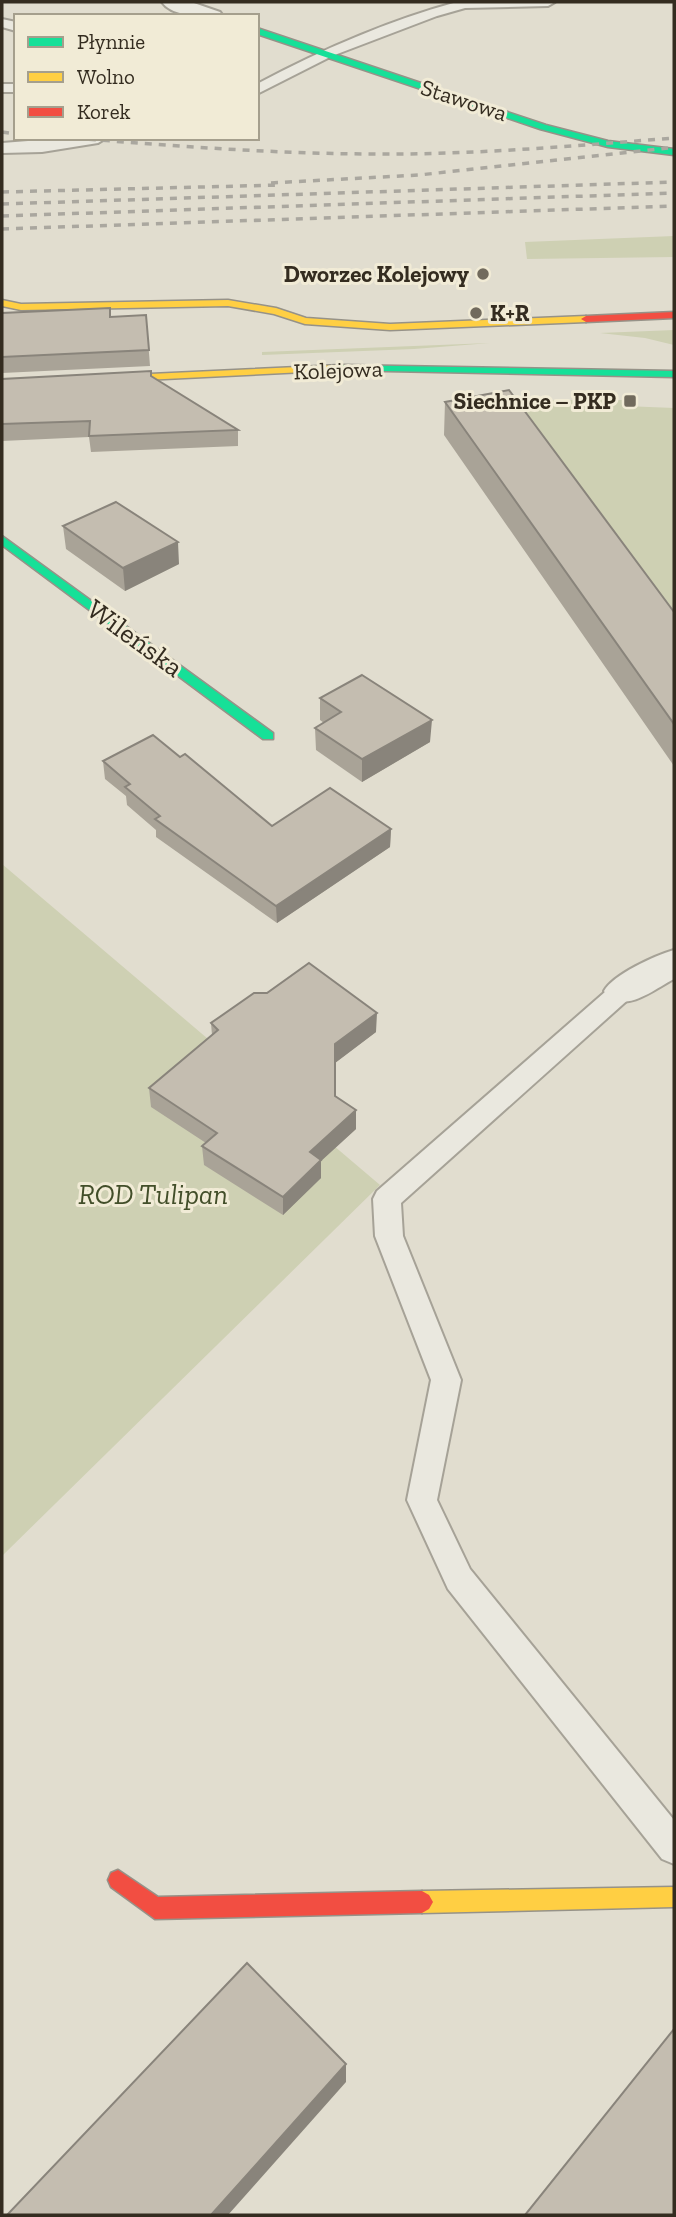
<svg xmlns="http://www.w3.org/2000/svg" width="676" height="2217" viewBox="0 0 676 2217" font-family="'Zilla Slab',serif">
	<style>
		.green { fill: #ced0b3 }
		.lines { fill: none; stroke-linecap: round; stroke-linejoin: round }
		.lane-casing { stroke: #a6a297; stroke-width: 4 }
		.street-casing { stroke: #a6a297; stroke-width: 4 }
		.fast-casing { stroke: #969288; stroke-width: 3 }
		.slow-casing { stroke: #969288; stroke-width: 3 }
		.jam-casing { stroke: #969288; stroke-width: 3 }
		.lane { fill: #eae8df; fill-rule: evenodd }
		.street { fill: #eae8df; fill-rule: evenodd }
		.fast { fill: #16e098; fill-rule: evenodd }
		.slow { fill: #ffcf43; fill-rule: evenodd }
		.jam { fill: #f24e42; fill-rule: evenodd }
		.rail { stroke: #aaa79f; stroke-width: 3.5; stroke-dasharray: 7 7; stroke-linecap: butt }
		.wall { fill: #a9a397 }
		.shaded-wall { fill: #89847b }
		.building { fill: #c4bdb0; stroke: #89847b; stroke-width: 2 }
		.poi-dot { fill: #716a5d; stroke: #f1ebd6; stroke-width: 2.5 }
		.labels { text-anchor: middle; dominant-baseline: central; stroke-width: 6; stroke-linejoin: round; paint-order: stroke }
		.far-street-label { font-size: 23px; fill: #342c20; stroke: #f1ebd6 }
		.far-poi-label { font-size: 23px; font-weight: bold; fill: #342c20; stroke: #f1ebd6; text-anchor: end }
		.street-label { font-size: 28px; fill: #342c20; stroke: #f1ebd6 }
		.park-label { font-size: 28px; font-style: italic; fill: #424e29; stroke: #f1ebd6 }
	</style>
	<rect width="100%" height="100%" fill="#e1ddcf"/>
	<path class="green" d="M 674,236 L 674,257 L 527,259 L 525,242 Z
		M 674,330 L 674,345 L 645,338 L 600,333 Z
		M 490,343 L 414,349 L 262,355 L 262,352 Z
		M 512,400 L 623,400 L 624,406 L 674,408 L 674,612 Z
		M 2,864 L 380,1185 L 2,1556 Z"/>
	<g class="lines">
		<g class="lane-casing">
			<path id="lane" d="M 457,2 L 555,2 L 548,6 L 465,8 L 437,16 L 332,56 L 257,94 L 257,84 C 321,50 387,21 457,2 Z
				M 2,19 L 16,22 L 16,31 L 2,27 Z
				M 2,84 L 16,84 L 16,92 L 2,92 Z
				M 67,138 L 106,138 L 98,143 L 42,152 L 2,153 L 2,143 Z
				M 622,982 L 631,985 L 634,991 L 631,997 L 401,1203 L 403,1236 L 461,1380 L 437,1500 L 470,1569 L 674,1820 L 674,1864 L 662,1859 L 448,1589 L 407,1500 L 431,1380 L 375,1236 L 373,1199 L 377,1191 L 613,985 Z"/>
		</g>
		<g class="street-casing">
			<path id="street" d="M 162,2 L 191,2 L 220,12 L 223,16 C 205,16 173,18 162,2 Z
				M 674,950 L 674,979 C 653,990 633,1008 609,1000 L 604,991 C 614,974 654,956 674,950 Z"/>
		</g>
		<g class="fast-casing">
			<path id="fast" d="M 257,28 L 546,125 L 608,141 L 674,149 L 674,155 L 608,147 L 540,129 L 257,34 Z
				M 341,365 L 674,371 L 674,377 L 337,370 L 337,366 Z
				M 2,536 L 273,733 L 273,739 L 263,739 L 2,545 Z"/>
		</g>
		<g class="slow-casing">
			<path id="slow" d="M 2,300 L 21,304 L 228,300 L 276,308 L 306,318 L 390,324 L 586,316 L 591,319 L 586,322 L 390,330 L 305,324 L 274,314 L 228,306 L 21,310 L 2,306 Z
				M 341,365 L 345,366 L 345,370 L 2,387 L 2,381 Z
				M 674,1887 L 674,1907 L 422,1913 L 415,1909 L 411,1902 L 415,1895 L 422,1891 Z"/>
		</g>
		<g class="jam-casing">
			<path id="jam" d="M 674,312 L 674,318 L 586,322 L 581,319 L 586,316 Z
				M 118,1870 L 158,1897 L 422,1891 L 429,1895 L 433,1902 L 429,1909 L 422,1913 L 155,1919 L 111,1887 L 108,1880 L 111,1873 Z"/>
		</g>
		<use href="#lane" class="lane"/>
		<use href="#street" class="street"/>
		<use href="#fast" class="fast"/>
		<use href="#slow" class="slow"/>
		<use href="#jam" class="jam"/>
		<path class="rail" d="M 2,132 L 16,134
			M 75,138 C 184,147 294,155 404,154 C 494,153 584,145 674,138
			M 271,183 L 419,175 L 668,148
			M 2,192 L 281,185
			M 2,204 L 674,182
			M 2,216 L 674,193
			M 2,229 L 674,206"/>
	</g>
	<path class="wall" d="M 110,308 L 111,317 L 146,315 L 150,366 L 2,373 L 2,313 Z
		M 151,376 L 238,430 L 238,446 L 91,452 L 89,437 L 2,441 L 2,379 Z
		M 445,402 L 674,612 L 674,766 L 444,435 Z
		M 63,526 L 179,564 L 125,591 L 66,549 Z
		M 320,698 L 430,742 L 362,782 L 316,750 L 315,728 L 324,723 L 320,720 Z
		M 180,757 L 272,826 L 391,829 L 390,847 L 277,923 L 156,837 L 156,830 L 127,805 L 126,796 L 105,779 L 103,761 Z
		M 211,1023 L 376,1032 L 335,1063 L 335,1097 L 356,1129 L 321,1161 L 321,1178 L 283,1215 L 204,1165 L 202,1146 L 206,1143 L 151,1107 L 149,1088 L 212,1035 Z"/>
	<path class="shaded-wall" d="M 178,542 L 179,564 L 125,591 L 123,568 Z
		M 432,720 L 430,742 L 362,782 L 362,759 Z
		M 391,829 L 390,847 L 277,923 L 276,906 Z
		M 377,1013 L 376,1032 L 335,1063 L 335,1044 Z
		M 356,1110 L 356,1129 L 321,1161 L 321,1178 L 283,1215 L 283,1197 L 310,1152 Z
		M 346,2064 L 346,2082 L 228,2215 L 211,2215 Z"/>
	<path class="building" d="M 110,308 L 110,317 L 146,315 L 149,350 L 2,357 L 2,313 Z
		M 151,371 L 151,376 L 238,430 L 89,436 L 90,421 L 2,424 L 2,379 Z
		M 509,390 L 674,612 L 674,724 L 445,402 Z
		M 116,502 L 178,542 L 123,568 L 63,526 Z
		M 362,675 L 432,720 L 362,759 L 315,728 L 341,712 L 320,698 Z
		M 153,735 L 180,757 L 185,754 L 272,826 L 330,788 L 391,829 L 276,906 L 155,819 L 160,816 L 125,787 L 130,784 L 103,761 Z
		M 309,963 L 377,1013 L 335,1044 L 335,1096 L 356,1110 L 310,1152 L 321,1160 L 283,1197 L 202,1146 L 217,1133 L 149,1088 L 218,1030 L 211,1023 L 254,993 L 267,993 Z
		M 247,1963 L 346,2064 L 211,2215 L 7,2215 Z
		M 674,2029 L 674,2215 L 525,2215 Z"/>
	<g class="poi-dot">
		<circle cx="483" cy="274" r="7"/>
		<circle cx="476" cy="313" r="7"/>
		<rect x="623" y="394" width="14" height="14" rx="3.5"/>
	</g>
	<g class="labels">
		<g class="far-street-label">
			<text transform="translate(464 100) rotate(18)">Stawowa</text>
			<text transform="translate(338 370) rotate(-2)">Kolejowa</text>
		</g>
		<g class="far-poi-label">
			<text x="469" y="274">Dworzec Kolejowy</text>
			<text x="490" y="313" text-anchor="start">K+R</text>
			<text x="616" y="401">Siechnice – PKP</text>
		</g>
		<g class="street-label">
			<text transform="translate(135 638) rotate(36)">Wileńska</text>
		</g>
		<g class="park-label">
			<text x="153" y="1194">ROD Tulipan</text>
		</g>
	</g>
	<rect width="676" height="2217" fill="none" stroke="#342c20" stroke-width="7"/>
	<rect x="14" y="14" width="245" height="126" fill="#f1ebd6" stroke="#a59f8d" stroke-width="2"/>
	<rect x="28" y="37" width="35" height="10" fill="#16e098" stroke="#a59f8d" stroke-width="2"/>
	<text x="77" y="49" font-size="21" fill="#342c20">Płynnie</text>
	<rect x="28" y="72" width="35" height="10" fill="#ffcf43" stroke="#a59f8d" stroke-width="2"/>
	<text x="77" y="84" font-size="21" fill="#342c20">Wolno</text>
	<rect x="28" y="107" width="35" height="10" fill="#f24e42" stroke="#a59f8d" stroke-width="2"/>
	<text x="77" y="119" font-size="21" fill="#342c20">Korek</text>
</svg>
